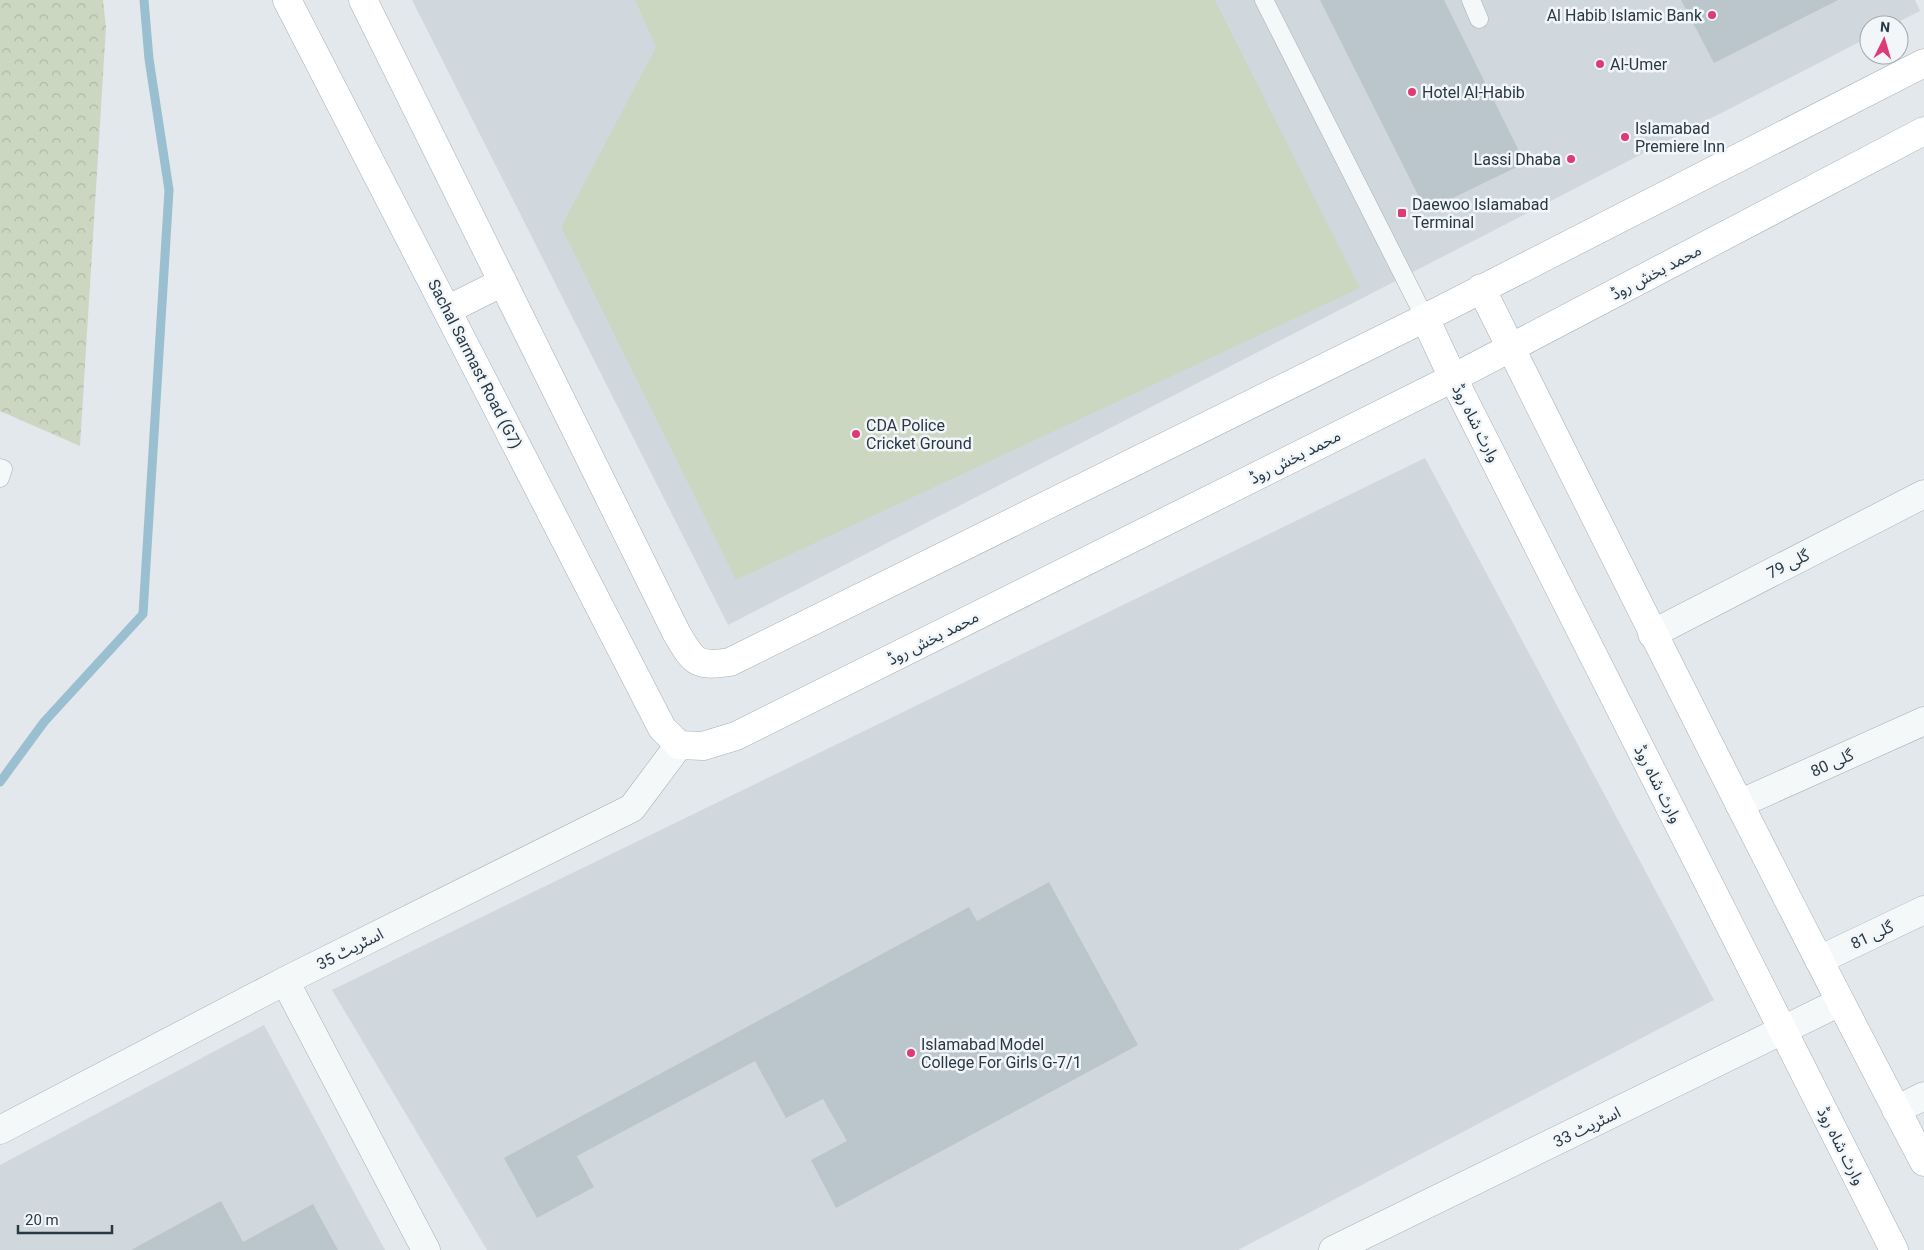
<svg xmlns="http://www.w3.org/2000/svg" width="1924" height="1250" viewBox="0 0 1924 1250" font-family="Roboto,'Noto Sans Arabic',sans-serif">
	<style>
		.built { fill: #d0d8de }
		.park { fill: url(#park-crowns) }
		.pitch { fill: #ccd7c2 }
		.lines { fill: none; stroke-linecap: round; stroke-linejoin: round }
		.stream { stroke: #99bfd0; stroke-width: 9 }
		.building { fill: #bbc5cc }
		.lane-casing { stroke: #a6b0b7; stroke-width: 19 }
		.street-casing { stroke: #a6b0b7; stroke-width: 29 }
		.secondary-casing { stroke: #a6b0b7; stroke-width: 29 }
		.lane { stroke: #f5f8f9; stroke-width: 18 }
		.street { stroke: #f5f8f9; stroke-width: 28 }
		.secondary { stroke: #fff; stroke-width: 28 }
		.poi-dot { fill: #de3a75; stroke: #f2f6f9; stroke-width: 2 }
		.labels { text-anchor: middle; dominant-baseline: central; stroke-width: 5; stroke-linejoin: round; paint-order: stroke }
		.poi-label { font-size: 16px; fill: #283946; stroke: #f2f6f9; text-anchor: start }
		.street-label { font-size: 16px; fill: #283946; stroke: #f2f6f9 }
	</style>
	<defs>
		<pattern id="park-crowns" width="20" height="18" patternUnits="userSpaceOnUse" patternTransform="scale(1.25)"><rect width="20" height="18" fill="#ccd7c2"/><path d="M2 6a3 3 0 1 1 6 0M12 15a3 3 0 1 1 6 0" fill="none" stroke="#afb9a8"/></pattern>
	</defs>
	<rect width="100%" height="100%" fill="#e2e8ec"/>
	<path class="built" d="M 412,0 L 1915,0 L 1920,11 L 1892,25 L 1869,25 L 1869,37 L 728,625 Z
		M 1425,458 L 1714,1000 L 1238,1250 L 487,1250 L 332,990 Z
		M 264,1025 L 385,1250 L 0,1250 L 0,1165 Z"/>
	<path class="park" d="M 0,0 L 103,0 L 106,27 L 80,446 L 0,411 Z"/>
	<path class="pitch" d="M 635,0 L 1215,0 L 1360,288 L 736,580 L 561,227 L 656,47 Z"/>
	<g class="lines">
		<path class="stream" d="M 0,782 L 44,722 L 143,614 L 169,190 L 149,59 L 144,0"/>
	</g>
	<path class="building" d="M 1320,0 L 1444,0 L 1525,163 L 1426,211 Z
		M 1681,0 L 1838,0 L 1714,63 Z
		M 1049,882 L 1138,1045 L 836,1208 L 811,1160 L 847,1141 L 823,1099 L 786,1118 L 755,1061 L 577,1156 L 594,1187 L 537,1218 L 504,1158 L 969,907 L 977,921 Z
		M 221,1201 L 243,1242 L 313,1204 L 338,1250 L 131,1250 Z"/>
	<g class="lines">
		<g class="lane-casing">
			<path id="lane" d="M 1264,0 L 1425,318
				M 1471,0 L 1479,19
				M 0,468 L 3,469 L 0,478"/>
		</g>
		<g class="street-casing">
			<path id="street" d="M 1652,634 L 1924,494
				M 1739,804 L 1924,721
				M 1819,960 L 1924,910
				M 285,981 L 426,1250
				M 1896,1110 L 1924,1096
				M 0,1130 L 285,981 L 632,808 L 679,745
				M 1333,1250 L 1840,1002"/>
		</g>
		<g class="secondary-casing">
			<path id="secondary" d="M 287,0 L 662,728 L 679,745 L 703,746 L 736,736 L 1453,378 L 1924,131
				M 363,0 L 677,634 C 694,662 695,667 730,662 L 1425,318 L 1924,63
				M 1481,288 C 1627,581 1772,873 1924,1162
				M 447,310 L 503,282
				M 1425,318 L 1453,378 L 1894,1250"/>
		</g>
		<use href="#lane" class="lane"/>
		<use href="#street" class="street"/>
		<use href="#secondary" class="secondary"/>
	</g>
	<g class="poi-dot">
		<circle cx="1712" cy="15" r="5"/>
		<circle cx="1600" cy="64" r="5"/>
		<circle cx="1412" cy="92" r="5"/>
		<circle cx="1625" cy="137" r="5"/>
		<circle cx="1571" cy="159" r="5"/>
		<rect x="1397" y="208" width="10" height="10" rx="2.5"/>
		<circle cx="856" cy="434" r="5"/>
		<circle cx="911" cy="1053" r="5"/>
	</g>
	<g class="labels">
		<g class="poi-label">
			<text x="1702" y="15" text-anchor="end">Al Habib Islamic Bank</text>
			<text x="1610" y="64">Al-Umer</text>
			<text x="1422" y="92">Hotel Al-Habib</text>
			<text x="1635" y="128">Islamabad<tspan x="1635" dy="18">Premiere Inn</tspan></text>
			<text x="1561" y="159" text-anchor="end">Lassi Dhaba</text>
			<text x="1412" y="204">Daewoo Islamabad<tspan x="1412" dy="18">Terminal</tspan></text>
			<text x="866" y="425">CDA Police<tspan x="866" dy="18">Cricket Ground</tspan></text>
			<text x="921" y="1044">Islamabad Model<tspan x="921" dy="18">College For Girls G-7/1</tspan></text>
		</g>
		<g class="street-label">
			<text transform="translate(1656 272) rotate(-28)">محمد بخش روڈ</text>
			<text transform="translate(475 364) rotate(63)">Sachal Sarmast Road (G7)</text>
			<text transform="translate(1476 423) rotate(63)">وارث شاہ روڈ</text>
			<text transform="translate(1295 457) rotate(-27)">محمد بخش روڈ</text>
			<text transform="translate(1788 564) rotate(-27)">گلی 79</text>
			<text transform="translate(933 638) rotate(-27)">محمد بخش روڈ</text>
			<text transform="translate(1832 763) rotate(-24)">گلی 80</text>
			<text transform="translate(1658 784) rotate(63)">وارث شاہ روڈ</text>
			<text transform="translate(1872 935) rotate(-25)">گلی 81</text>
			<text transform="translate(350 949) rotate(-27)">اسٹریٹ 35</text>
			<text transform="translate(1587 1127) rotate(-26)">اسٹریٹ 33</text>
			<text transform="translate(1841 1146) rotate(63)">وارث شاہ روڈ</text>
		</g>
	</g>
	<g transform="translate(1884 40) rotate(5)"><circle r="24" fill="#f2f6f9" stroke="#a1aab1"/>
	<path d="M0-4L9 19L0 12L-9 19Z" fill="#de3a75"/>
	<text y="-8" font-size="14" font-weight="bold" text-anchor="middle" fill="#283946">N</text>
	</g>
	<path d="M18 1225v8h94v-8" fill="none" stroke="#283946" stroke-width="2.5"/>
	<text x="25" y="1225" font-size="15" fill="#283946" stroke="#f2f6f9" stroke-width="4" paint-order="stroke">20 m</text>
</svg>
